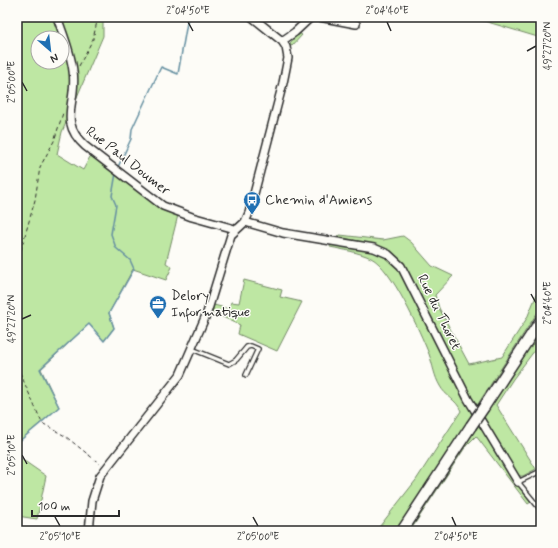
<svg xmlns="http://www.w3.org/2000/svg" width="558" height="548" viewBox="0 0 558 548" font-family="Mynerve,sans-serif">
	<style>
		.green { fill: #bee7a3; stroke: #748967; fill-rule: evenodd }
		.lines { fill: none; stroke-linecap: round; stroke-linejoin: round }
		.stream { stroke: #6690a1; stroke-width: 1.5 }
		.service-casing { stroke: #2b2b2b; stroke-width: 6 }
		.minor-casing { stroke: #2b2b2b; stroke-width: 10 }
		.secondary-casing { stroke: #2b2b2b; stroke-width: 13 }
		.path { stroke: #2b2b2b; stroke-width: 1; stroke-dasharray: 4 3; stroke-linecap: butt }
		.service { stroke: #fdfcf7; stroke-width: 3.5 }
		.minor { stroke: #fdfcf7; stroke-width: 7 }
		.secondary { stroke: #fdfcf7; stroke-width: 10 }
		.secondary-bridge-casing { stroke: #2b2b2b; stroke-width: 13; stroke-linecap: butt }
		.secondary-bridge { stroke: #fdfcf7; stroke-width: 10 }
		.ticks { fill: none; stroke: #2b2b2b; stroke-width: 1.5 }
		.labels { text-anchor: middle; dominant-baseline: central; stroke-width: 3; stroke-linejoin: round; paint-order: stroke }
		.street-label { font-size: 14px; fill: #2b2b2b; stroke: #fdfcf7 }
		.poi-label { font-size: 14px; fill: #2b2b2b; stroke: #fdfcf7; text-anchor: start }
		.neatline { fill: none; stroke: #2b2b2b; stroke-width: 1.5 }
		.ticks-label { font-size: 10px; text-anchor: middle; fill: #2b2b2b }
	</style>
	<rect width="100%" height="100%" fill="#fdfcf7"/>
	<filter id="ink" filterUnits="userSpaceOnUse"><feTurbulence type="fractalNoise" baseFrequency=".025" numOctaves="2"/><feDisplacementMap in="SourceGraphic" scale="8" xChannelSelector="R" yChannelSelector="G"/><feConvolveMatrix kernelMatrix="1 2 1 2 8 2 1 2 1" color-interpolation-filters="sRGB"/></filter>
	<g filter="url(#ink)">
		<path class="green" d="M 17,17 L 103,17 L 103,36 L 62,132 L 57,154 L 83,170 L 92,153 L 161,208 L 178,215 L 166,263 L 172,267 L 166,280 L 133,269 L 109,313 L 114,328 L 104,341 L 89,324 L 41,369 L 59,407 L 17,443 ZM 38,38 L 62,38 L 62,62 L 38,62 Z
			M 471,17 L 541,17 L 541,38 Z
			M 299,33 L 302,35 L 292,46 L 289,44 Z
			M 340,235 L 383,240 L 403,236 L 411,242 L 432,266 L 453,276 L 435,295 L 439,308 L 469,364 L 502,357 L 527,318 L 541,284 L 541,307 L 476,407 L 400,262 L 385,248 L 337,236 Z
			M 331,242 L 370,249 L 389,257 L 398,266 L 473,413 L 397,531 L 376,531 L 416,480 L 461,411 C 457,400 445,396 440,386 C 434,376 433,365 429,354 C 420,332 392,268 371,258 C 358,252 344,250 330,247 Z
			M 244,280 L 282,290 L 280,297 L 302,302 L 277,351 L 238,334 L 240,325 L 212,312 L 214,305 L 229,309 L 231,302 L 239,303 Z
			M 541,329 L 541,342 L 513,379 L 496,405 L 536,469 L 523,476 L 518,476 L 483,418 Z
			M 479,424 L 520,488 L 531,502 L 528,504 L 476,436 L 466,446 L 410,531 L 407,531 Z
			M 17,456 L 46,476 L 37,519 L 17,516 Z"/>
		<g class="lines">
			<path class="stream" d="M 118,167 L 131,139 L 132,129 L 161,67 L 178,74 L 188,17
				M 42,422 L 59,407 L 40,369 L 89,324 L 104,341 L 114,328 L 109,313 L 134,269 L 130,260 L 116,248 L 111,234 L 116,205 L 112,196 L 116,173
				M 17,443 L 41,423"/>
			<g class="service-casing">
				<path id="service" d="M 192,349 L 229,364 L 236,360 L 247,347 L 251,346 L 258,349 L 246,375
					M 541,471 L 518,482 L 541,510"/>
			</g>
			<g class="minor-casing">
				<path id="minor" d="M 57,17 C 63,34 71,53 73,71 C 78,102 57,121 85,146 L 163,206 L 192,217 L 235,229
					M 319,17 L 356,24
					M 282,41 L 295,32 L 311,17
					M 245,222 L 283,233 L 374,248 L 388,254 L 401,266 L 468,399 L 518,482
					M 89,531 L 92,501 L 100,476 L 180,375 L 207,313 L 231,235 L 245,222 L 249,213 L 283,83 L 288,58 L 286,47 L 282,41 L 252,17"/>
			</g>
			<g class="secondary-casing">
				<path id="secondary" d="M 484,407 L 541,320
					M 402,531 L 471,426"/>
			</g>
			<path class="path" d="M 79,66 L 93,39 L 98,17
				M 17,264 L 35,200 L 40,167 L 54,141 L 63,113
				M 17,366 L 42,423 L 65,436 L 100,464"/>
			<use href="#service" class="service"/>
			<use href="#minor" class="minor"/>
			<use href="#secondary" class="secondary"/>
			<g class="secondary-bridge-casing">
				<path id="secondary-bridge" d="M 471,426 L 484,407"/>
			</g>
			<use href="#secondary-bridge" class="secondary-bridge"/>
		</g>
	</g>
	<path class="ticks" d="M 188,22 L 193,31M 387,22 L 391,31M 527,51 L 536,46M 22,82 L 27,91M 531,294 L 536,303M 22,319 L 31,315M 22,455 L 27,464M 55,517 L 60,526M 253,517 L 258,526M 452,517 L 456,526"/>
	<defs>
		<g id="bus-pin" transform="scale(0.9)"><path d="M0 17L-7.5 6A9.5 9.5 0 1 1 7.5 6Z" fill="#1f6fb2" stroke="#fdfcf7"/><path d="M-5-6H5V4H4V6H2V4H-2V6H-4V4H-5ZM-3.5-4V0h7V-4ZM-3.5 1.2v1.5H-2V1.2ZM2 1.2v1.5H3.5V1.2Z" fill="#fff"/></g>
		<g id="office-pin" transform="scale(0.9)"><path d="M0 17L-7.5 6A9.5 9.5 0 1 1 7.5 6Z" fill="#1f6fb2" stroke="#fdfcf7"/><path d="M-6-3h4V-5.5h4V-3h4V5H-6ZM-1-4.5V-3h2v-1.5ZM-6 0V1H6V0Z" fill="#fff"/></g>
	</defs>
	<g fill-rule="evenodd">
		<use href="#bus-pin" x="252" y="200"/>
		<use href="#office-pin" x="158" y="304"/>
	</g>
	<g class="labels">
		<g class="street-label">
			<text transform="translate(128 161) rotate(38)">Rue Paul Doumer</text>
			<text transform="translate(439 312) rotate(64)">Rue du Thoret</text>
		</g>
		<g class="poi-label">
			<text x="265" y="200">Chemin d'Amiens</text>
			<text x="171" y="296">Delory<tspan x="171" dy="16">Informatique</tspan></text>
		</g>
	</g>
	<rect width="558" height="548" fill="none" stroke="#fdfcf7" stroke-width="44"/>
	<g transform="translate(50 50) rotate(152)"><circle r="19" fill="#fdfcf7" stroke="#a9a8a5"/>
	<path d="M0-3L7 15L0 10L-7 15Z" fill="#1f6fb2"/>
	<text y="-6" font-size="11" font-weight="bold" text-anchor="middle" fill="#2b2b2b">N</text>
	</g>
	<path d="M32 510v6h87v-6" fill="none" stroke="#2b2b2b" stroke-width="2"/>
	<text x="38" y="510" font-size="12" fill="#2b2b2b" stroke="#fdfcf7" stroke-width="3" paint-order="stroke">100 m</text>
	<rect x="22" y="22" width="514" height="504" class="neatline"/>
	<g class="ticks-label">
		<text x="188" y="14">2°04'50"E</text>
		<text x="387" y="14">2°04'40"E</text>
		<text transform="translate(547 46) rotate(-90)" y="4">49°27'20"N</text>
		<text transform="translate(11 82) rotate(-90)" y="4">2°05'00"E</text>
		<text transform="translate(547 303) rotate(-90)" y="4">2°04'40"E</text>
		<text transform="translate(11 319) rotate(-90)" y="4">49°27'20"N</text>
		<text transform="translate(11 455) rotate(-90)" y="4">2°05'10"E</text>
		<text x="60" y="540">2°05'10"E</text>
		<text x="258" y="540">2°05'00"E</text>
		<text x="456" y="540">2°04'50"E</text>
	</g>
</svg>
